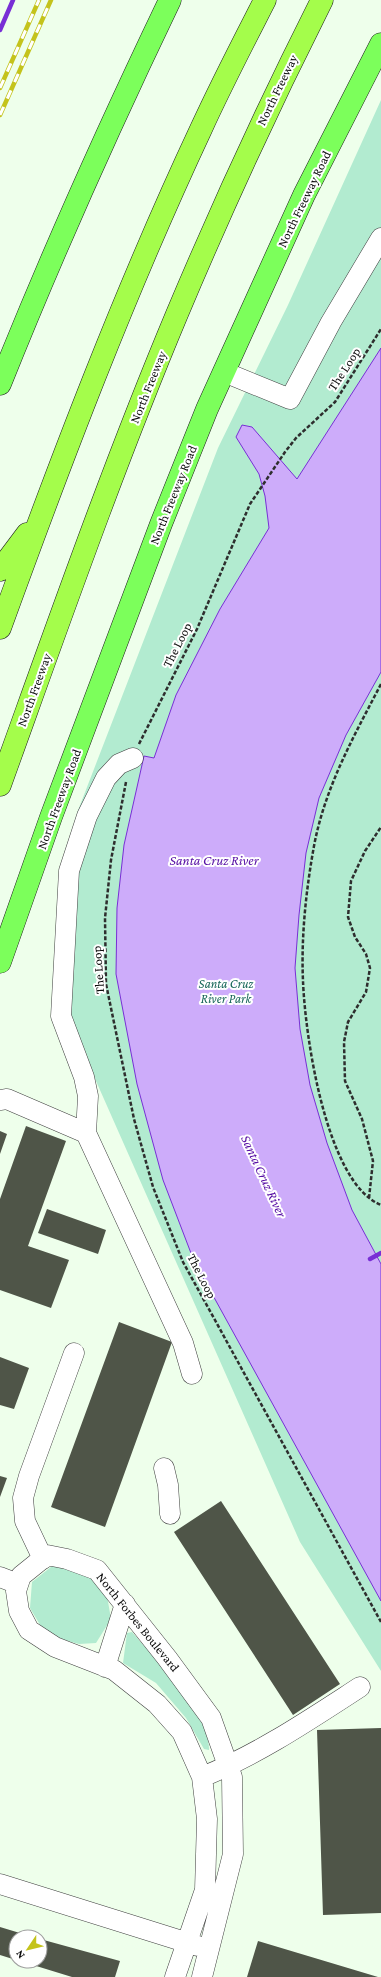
<svg xmlns="http://www.w3.org/2000/svg" width="381" height="1977" viewBox="0 0 381 1977" font-family="'Crimson Pro',serif">
	<style>
		.green { fill: #b2ebd0 }
		.water { fill: #cdacfa; stroke: #782fd5 }
		.lines { fill: none; stroke-linecap: round; stroke-linejoin: round }
		.stream { stroke: #782fd5; stroke-width: 4.5 }
		.building { fill: #4f5548 }
		.minor-casing { stroke: #3f3f3f; stroke-width: 21 }
		.major-casing { stroke: #1d1d1d; stroke-width: 23 }
		.highway-casing { stroke: #1d1d1d; stroke-width: 23 }
		.path { stroke: #2e2e2e; stroke-width: 2.5; stroke-dasharray: 4 2; stroke-linecap: butt }
		.minor { stroke: #fff; stroke-width: 20 }
		.major { stroke: #7cff5b; stroke-width: 22 }
		.highway { stroke: #a4fd4b; stroke-width: 22 }
		.rail-casing { stroke: #c4c31c; stroke-width: 4.5 }
		.rail { stroke: #fff; stroke-width: 3; stroke-dasharray: 9; stroke-linecap: butt }
		.labels { text-anchor: middle; dominant-baseline: central; stroke-width: 4; stroke-linejoin: round; paint-order: stroke }
		.street-label { font-size: 13px; fill: #0c0c0c; stroke: #fff }
		.park-label { font-size: 13px; font-style: italic; fill: #19675a; stroke: #fff }
		.water-label { font-size: 14px; font-style: italic; fill: #570fa4; stroke: #fff }
	</style>
	<rect width="100%" height="100%" fill="#eeffeb"/>
	<path class="green" d="M 381,100 L 381,1671 L 300,1542 L 69,1020 L 77,813 L 218,448 L 288,305 Z
		M 56,1563 L 88,1574 L 106,1590 L 111,1619 L 96,1643 L 79,1644 L 46,1635 L 30,1608 L 32,1582 Z
		M 132,1632 C 155,1659 211,1715 209,1750 L 204,1749 L 186,1718 L 156,1683 L 123,1663 L 127,1633 Z"/>
	<path class="water" d="M 381,348 L 381,672 L 346,735 L 319,798 L 306,853 L 299,915 L 295,968 L 300,1029 L 310,1085 L 327,1143 L 352,1210 L 381,1264 L 381,1601 L 194,1261 L 163,1180 L 137,1084 L 116,974 L 117,908 L 124,845 L 144,756 L 154,758 L 176,695 L 220,609 L 269,528 L 265,496 L 259,474 L 236,437 L 242,425 L 252,427 L 297,479 Z"/>
	<g class="lines">
		<path class="stream" d="M 0,30 L 13,0
			M 370,1259 L 381,1253"/>
	</g>
	<path class="building" d="M 26,1126 L 66,1141 L 28,1246 L 69,1260 L 51,1308 L 0,1290 L 0,1199 Z
		M 0,1131 L 7,1134 L 0,1154 Z
		M 47,1209 L 106,1230 L 98,1254 L 38,1233 Z
		M 119,1322 L 172,1342 L 105,1527 L 51,1507 Z
		M 0,1357 L 29,1368 L 14,1409 L 0,1405 Z
		M 0,1476 L 7,1478 L 0,1497 Z
		M 221,1501 L 340,1684 L 293,1715 L 174,1532 Z
		M 381,1728 L 381,1913 L 323,1915 L 317,1730 Z
		M 0,1927 L 33,1937 L 16,1937 L 16,1960 L 0,1955 Z
		M 40,1939 L 120,1961 L 115,1977 L 72,1977 L 20,1961 L 40,1961 Z
		M 258,1941 L 378,1977 L 247,1977 Z"/>
	<g class="lines">
		<g class="minor-casing">
			<path id="minor" d="M 224,372 L 290,399 L 331,322 L 381,238
				M 0,1100 L 7,1099 L 86,1133 L 183,1343 L 192,1374
				M 86,1133 L 88,1096 L 84,1077 L 61,1016 L 69,871 L 87,816 L 106,778 L 119,764 L 133,758
				M 164,1468 L 168,1485 L 170,1514
				M 43,1559 L 25,1521 L 23,1498 L 29,1476 L 74,1353
				M 0,1577 L 18,1584
				M 105,1667 L 125,1604
				M 202,1777 C 259,1754 309,1720 360,1687
				M 0,1884 L 198,1946
				M 175,1977 L 205,1890 L 207,1819 L 202,1777 L 182,1732 L 157,1704 L 114,1670 L 55,1647 L 29,1630 L 19,1611 L 16,1591 L 21,1576 L 47,1555 L 67,1559 L 97,1570 L 167,1658 L 211,1718 L 232,1777 L 233,1854 L 202,1977"/>
		</g>
		<g class="major-casing">
			<path id="major" d="M 0,384 C 52,254 109,127 170,0
				M 0,962 L 51,817 L 161,524 L 207,409 L 304,195 L 381,44"/>
		</g>
		<g class="highway-casing">
			<path id="highway" d="M 0,570 L 27,534
				M 0,628 C 61,460 125,291 201,129 C 221,85 243,43 265,0
				M 0,785 C 57,627 112,469 177,314 C 222,207 270,103 322,0"/>
		</g>
		<path class="path" d="M 381,684 C 354,736 325,787 314,846 C 306,890 301,937 303,981 C 305,1035 326,1183 381,1205
			M 139,744 L 197,629 L 250,504 L 285,452 L 296,438 L 335,402 L 381,329
			M 126,782 L 111,860 L 105,918 L 106,984 L 134,1119 L 153,1187 L 183,1262 L 381,1622
			M 369,1198 L 373,1161 L 362,1119 L 345,1081 L 344,1042 L 348,1022 L 366,992 L 370,968 L 366,954 L 355,937 L 348,917 L 351,881 L 365,851 L 381,827"/>
		<use href="#minor" class="minor"/>
		<use href="#major" class="major"/>
		<use href="#highway" class="highway"/>
		<g class="rail-casing">
			<path id="rail" d="M 0,88 L 39,0
				M 0,115 L 51,0"/>
		</g>
		<use href="#rail" class="rail"/>
	</g>
	<g class="labels">
		<g class="street-label">
			<text transform="translate(277 90) rotate(-64)">North Freeway</text>
			<text transform="translate(304 199) rotate(-64)">North Freeway Road</text>
			<text transform="translate(344 369) rotate(-57)">The Loop</text>
			<text transform="translate(148 387) rotate(-68)">North Freeway</text>
			<text transform="translate(173 495) rotate(-68)">North Freeway Road</text>
			<text transform="translate(177 645) rotate(-63)">The Loop</text>
			<text transform="translate(34 690) rotate(-70)">North Freeway</text>
			<text transform="translate(59 799) rotate(-70)">North Freeway Road</text>
			<text transform="translate(98 970) rotate(-94)">The Loop</text>
			<text transform="translate(202 1276) rotate(63)">The Loop</text>
			<text transform="translate(138 1622) rotate(51)">North Forbes Boulevard</text>
		</g>
		<g class="park-label">
			<text x="226" y="983">Santa Cruz<tspan x="226" dy="15">River Park</tspan></text>
		</g>
		<g class="water-label">
			<text x="214" y="860">Santa Cruz River</text>
			<text transform="translate(264 1176) rotate(65)">Santa Cruz River</text>
		</g>
	</g>
	<g transform="translate(28 1949) rotate(235)"><circle r="19" fill="#ffffff" stroke="#9e9e9e"/>
	<path d="M0-3L7 15L0 10L-7 15Z" fill="#c4c31c"/>
	<text y="-6" font-size="11" font-weight="bold" text-anchor="middle" fill="#0c0c0c">N</text>
	</g>
</svg>
